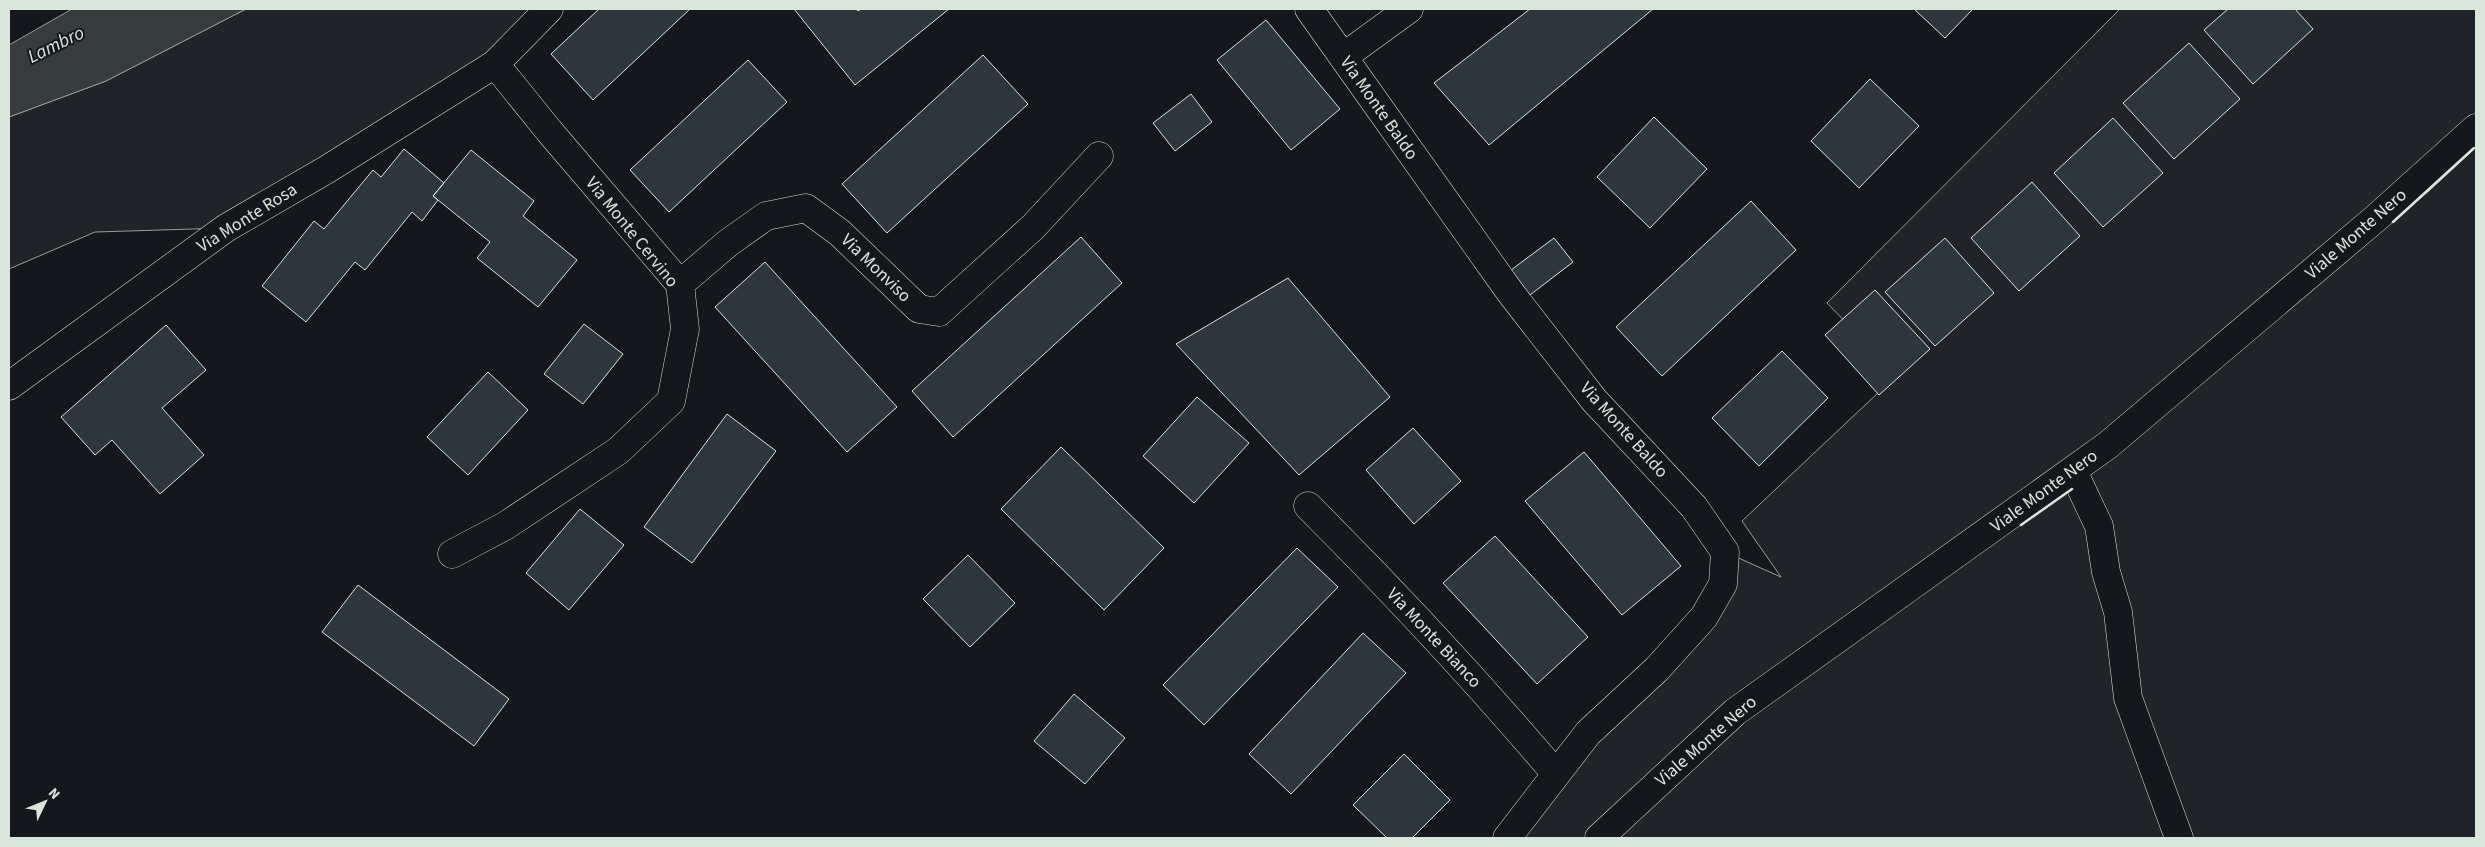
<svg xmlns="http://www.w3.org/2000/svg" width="2485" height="847" viewBox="0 0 2485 847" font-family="'Source Sans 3',sans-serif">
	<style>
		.green { fill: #202428; stroke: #939e99 }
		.water { fill: #363b3e; stroke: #939e99 }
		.building { fill: #2c363c; stroke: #d8e6dc }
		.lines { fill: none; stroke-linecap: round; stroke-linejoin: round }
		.minor-casing { stroke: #d8e6dc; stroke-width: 29 }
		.minor { stroke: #14181c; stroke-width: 28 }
		.wall { stroke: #d8e6dc; stroke-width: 2.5 }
		.labels { text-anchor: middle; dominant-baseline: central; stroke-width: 4; stroke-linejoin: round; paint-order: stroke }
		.street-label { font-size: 18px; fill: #d8e6dc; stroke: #14181c }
		.water-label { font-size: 19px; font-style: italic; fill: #d8e6dc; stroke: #14181c }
	</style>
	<rect width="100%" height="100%" fill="#14181c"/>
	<path class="green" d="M 246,9 L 549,9 L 495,64 L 226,228 L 95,232 L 9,269 L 9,117 L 106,81 Z
		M 2120,9 L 2476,9 L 2476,128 L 2108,445 L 1735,712 L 1599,838 L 1507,838 L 1704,617 L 1725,552 L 1781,577 L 1742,521 L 1897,375 L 1827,303 Z
		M 2476,147 L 2476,838 L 1618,838 L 1737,726 L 2108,462 L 2430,190 Z"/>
	<path class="water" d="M 72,9 L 246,9 L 106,81 L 9,117 L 9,45 Z"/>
	<path class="building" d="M 599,9 L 690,9 L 593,100 L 551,54 Z
		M 794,9 L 856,9 L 858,11 L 861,9 L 949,9 L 855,85 Z
		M 1530,9 L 1653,9 L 1489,145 L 1434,83 Z
		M 1914,9 L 1973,9 L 1945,38 Z
		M 2228,9 L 2295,9 L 2313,29 L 2253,84 L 2204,30 Z
		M 1266,20 L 1340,109 L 1291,150 L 1217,60 Z
		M 2189,43 L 2240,99 L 2174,159 L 2123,103 Z
		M 983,55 L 1028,104 L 887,233 L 842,184 Z
		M 748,60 L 787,102 L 669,212 L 630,170 Z
		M 1870,79 L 1919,126 L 1859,188 L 1811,141 Z
		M 1191,94 L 1212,122 L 1175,151 L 1153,123 Z
		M 1654,117 L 1707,169 L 1650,228 L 1597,177 Z
		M 2113,118 L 2163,173 L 2103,227 L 2054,173 Z
		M 404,149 L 444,183 L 433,196 L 438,200 L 422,221 L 412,212 L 365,270 L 355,262 L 306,322 L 262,286 L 314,221 L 324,229 L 373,170 L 381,177 Z
		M 471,150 L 534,201 L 523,216 L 577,260 L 538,307 L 477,258 L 490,242 L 433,196 Z
		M 2032,182 L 2080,236 L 2019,291 L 1971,238 Z
		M 1751,201 L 1796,250 L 1662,376 L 1616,327 Z
		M 1081,237 L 1122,283 L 953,437 L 912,391 Z
		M 1554,238 L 1573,262 L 1530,295 L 1511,270 Z
		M 1945,238 L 1994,293 L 1935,346 L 1885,292 Z
		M 765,262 L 897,407 L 847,452 L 715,307 Z
		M 1288,278 L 1390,397 L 1299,475 L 1176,344 Z
		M 1875,290 L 1930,349 L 1879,395 L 1825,335 Z
		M 584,324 L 623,354 L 583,404 L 544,374 Z
		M 166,325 L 206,370 L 162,408 L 204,455 L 160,494 L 112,440 L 95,455 L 61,417 Z
		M 1782,351 L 1828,398 L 1759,466 L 1712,418 Z
		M 488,372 L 528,410 L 468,475 L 427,437 Z
		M 1197,397 L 1249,443 L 1194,503 L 1143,456 Z
		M 727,414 L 776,451 L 692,563 L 644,527 Z
		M 1413,428 L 1461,481 L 1414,524 L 1366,470 Z
		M 1061,447 L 1164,548 L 1104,610 L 1001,509 Z
		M 1584,452 L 1681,566 L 1622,615 L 1525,501 Z
		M 580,509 L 624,545 L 569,610 L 526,573 Z
		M 1495,536 L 1588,637 L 1537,684 L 1443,583 Z
		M 1297,548 L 1338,587 L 1204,725 L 1163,685 Z
		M 968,555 L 1015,603 L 970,647 L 923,599 Z
		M 358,585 L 509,699 L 474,746 L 322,632 Z
		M 1363,633 L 1406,673 L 1291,794 L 1249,754 Z
		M 1074,694 L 1125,738 L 1085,784 L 1034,741 Z
		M 1404,754 L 1450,800 L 1412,838 L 1387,838 L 1353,805 Z"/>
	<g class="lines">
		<g class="minor-casing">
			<path id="minor" d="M 1309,9 L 1510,292 L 1594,400 L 1694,507 L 1725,552 L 1723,584 L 1704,617 L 1657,669 L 1588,733 L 1507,838
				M 1343,57 L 1409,9
				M 680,284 L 728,243 L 766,216 L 806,208 L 840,233 L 919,309 L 939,312 L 1033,227 L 1099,156
				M 9,386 L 226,228 L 326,170 L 495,64 L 549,9
				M 2073,471 L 2099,526 L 2106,572 L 2118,612 L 2128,698 L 2179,838
				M 1308,506 C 1394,592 1477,681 1556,774
				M 452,554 L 505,526 L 618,451 L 671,401 L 685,329 L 680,284 L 550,132 L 495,64
				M 1599,838 L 1735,712 L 2108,445 L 2376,218 L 2476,128"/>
		</g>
		<use href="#minor" class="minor"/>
		<path class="wall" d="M 2393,222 L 2474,148
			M 2021,525 L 2072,489"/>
	</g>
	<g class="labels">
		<g class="street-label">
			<text transform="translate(1379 108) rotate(55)">Via Monte Baldo</text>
			<text transform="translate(247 218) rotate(-32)">Via Monte Rosa</text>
			<text transform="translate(632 232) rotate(51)">Via Monte Cervino</text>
			<text transform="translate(2356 234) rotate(-41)">Viale Monte Nero</text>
			<text transform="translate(876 268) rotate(44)">Via Monviso</text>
			<text transform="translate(1624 430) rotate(48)">Via Monte Baldo</text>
			<text transform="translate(2044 491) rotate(-36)">Viale Monte Nero</text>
			<text transform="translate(1434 638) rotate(47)">Via Monte Bianco</text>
			<text transform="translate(1706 741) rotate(-41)">Viale Monte Nero</text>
		</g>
		<g class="water-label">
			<text transform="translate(56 45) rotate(-26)">Lambro</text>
		</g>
	</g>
	<rect width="2485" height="847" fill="none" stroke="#d8e6dc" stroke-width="20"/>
	<g transform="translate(45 802) rotate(47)" stroke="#14181c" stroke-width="4" paint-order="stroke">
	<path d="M0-4L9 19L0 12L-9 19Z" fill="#d8e6dc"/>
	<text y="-8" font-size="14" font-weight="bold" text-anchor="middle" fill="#d8e6dc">N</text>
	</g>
</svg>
